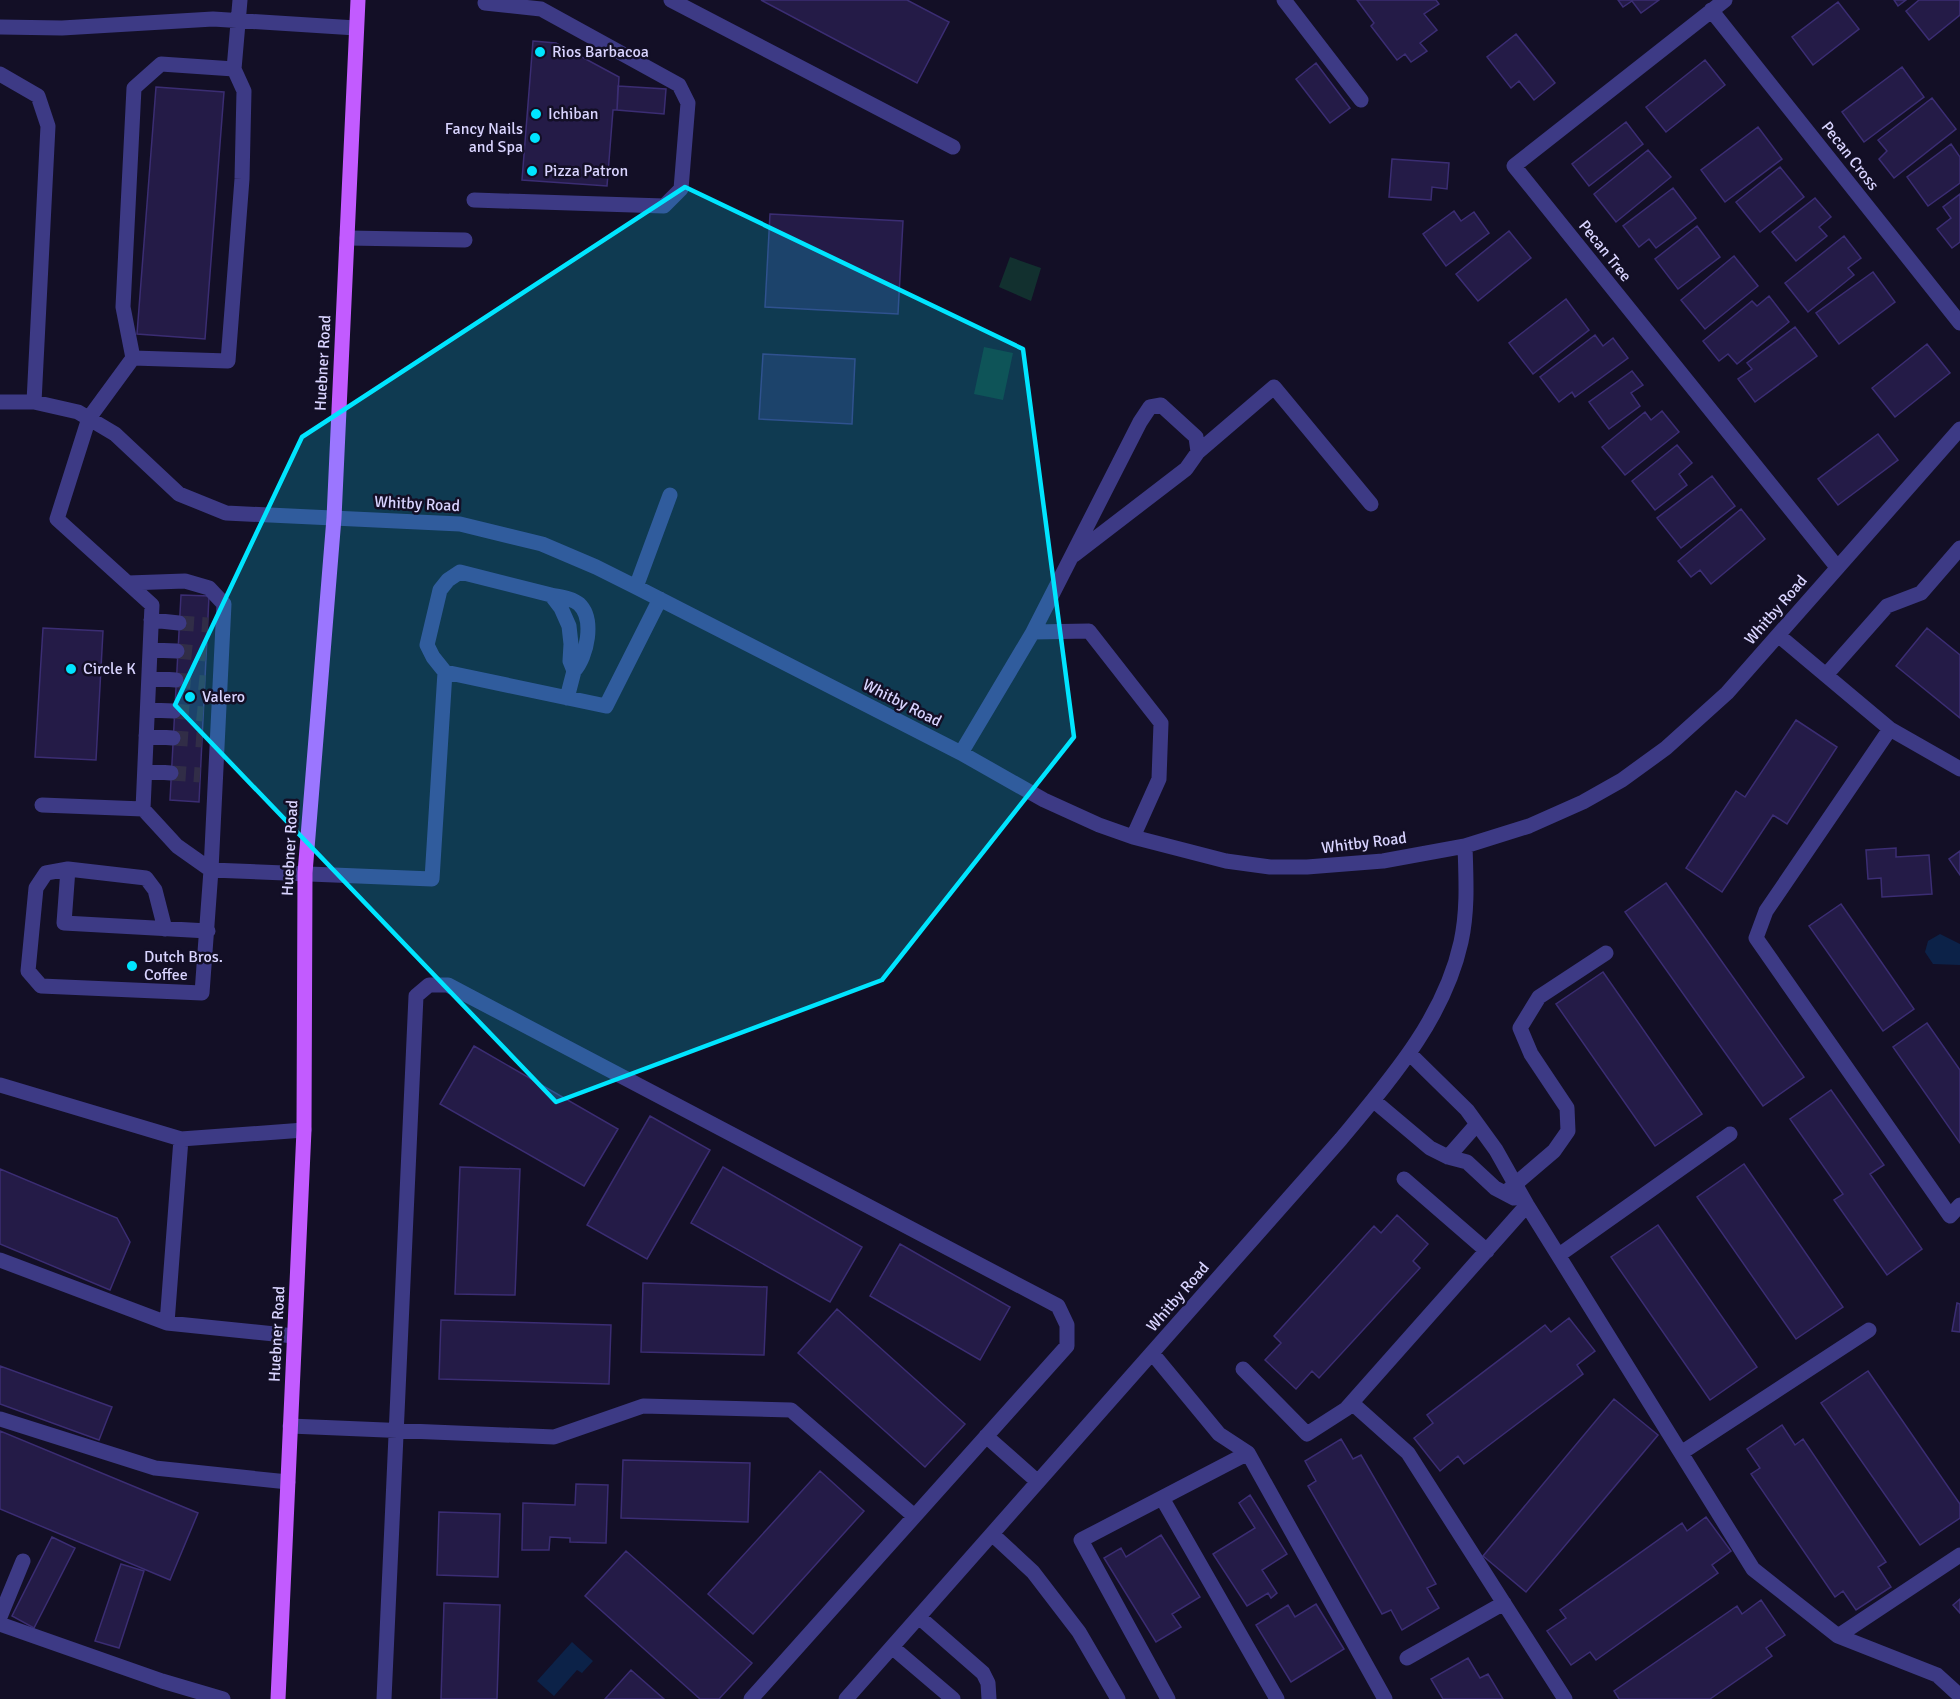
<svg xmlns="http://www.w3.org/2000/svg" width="1960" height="1699" viewBox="0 0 1960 1699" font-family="Signika,sans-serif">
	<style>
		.green { fill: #12302f }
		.water { fill: #0c2248 }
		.building { fill: #241b47; stroke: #3b2d73; stroke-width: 1.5 }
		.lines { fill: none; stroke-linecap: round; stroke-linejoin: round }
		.minor-tunnel { stroke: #312d47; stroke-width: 15; stroke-dasharray: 15 8; stroke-linecap: butt }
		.minor { stroke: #3d3a85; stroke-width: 15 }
		.major { stroke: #c25bff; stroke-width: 15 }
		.marked { fill: #00e5ff; fill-opacity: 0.2; stroke: #00e5ff; stroke-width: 4.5; stroke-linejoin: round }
		.poi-dot { fill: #00e5ff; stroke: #130f26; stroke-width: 2 }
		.labels { text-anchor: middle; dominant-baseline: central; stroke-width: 5; stroke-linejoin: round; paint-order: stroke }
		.poi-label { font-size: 16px; fill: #d9d4ff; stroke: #130f26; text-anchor: start }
		.street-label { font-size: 16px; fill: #d9d4ff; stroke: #130f26 }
	</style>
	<rect width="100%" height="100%" fill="#130f26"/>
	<path class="green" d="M 1010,257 L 1041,268 L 1031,301 L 999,287 Z
		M 984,347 L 1013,353 L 1003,400 L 974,394 Z"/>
	<path class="water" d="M 1940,934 L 1960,944 L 1960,965 L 1933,964 L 1925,952 L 1928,941 Z
		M 572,1642 L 593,1661 L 582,1673 L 577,1670 L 554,1696 L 537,1681 Z"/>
	<path class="building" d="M 761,0 L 907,0 L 949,22 L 917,83 Z
		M 1357,0 L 1436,0 L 1439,4 L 1424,14 L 1437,30 L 1420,43 L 1427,51 L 1411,62 L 1405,54 L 1397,60 L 1371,26 L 1374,23 Z
		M 1618,0 L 1659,0 L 1641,13 L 1632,1 L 1623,7 Z
		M 1894,0 L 1906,0 L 1898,6 Z
		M 1919,0 L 1960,0 L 1960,15 L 1929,40 L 1906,11 Z
		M 1838,2 L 1859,29 L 1813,65 L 1792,37 Z
		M 1516,34 L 1555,83 L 1534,100 L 1519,81 L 1511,88 L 1487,57 Z
		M 533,41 L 556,43 L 619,77 L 617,110 L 613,110 L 607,186 L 522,180 Z
		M 1705,60 L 1725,85 L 1666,132 L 1646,107 Z
		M 1316,63 L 1350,108 L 1330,123 L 1296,79 Z
		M 1902,67 L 1924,97 L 1864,142 L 1842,112 Z
		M 618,86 L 666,89 L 664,114 L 617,110 Z
		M 156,87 L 224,92 L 205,339 L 137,334 Z
		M 1932,98 L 1956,129 L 1894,178 L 1879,159 L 1887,151 L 1878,140 Z
		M 1626,122 L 1643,144 L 1589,186 L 1572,164 Z
		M 1758,127 L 1782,159 L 1725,202 L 1701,170 Z
		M 1951,144 L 1960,157 L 1960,183 L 1928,206 L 1907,177 Z
		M 1648,150 L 1671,177 L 1616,222 L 1594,194 Z
		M 1392,159 L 1449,163 L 1447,189 L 1432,187 L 1431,200 L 1389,197 Z
		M 1780,167 L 1804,197 L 1760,232 L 1736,202 Z
		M 1673,188 L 1696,218 L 1656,248 L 1649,239 L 1639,247 L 1623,226 Z
		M 1960,194 L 1960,242 L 1952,248 L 1937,229 L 1951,218 L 1943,207 Z
		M 1815,198 L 1831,217 L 1819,227 L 1827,236 L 1796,261 L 1772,232 Z
		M 1454,211 L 1461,221 L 1474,212 L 1489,233 L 1446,266 L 1423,234 Z
		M 770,214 L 903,221 L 898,314 L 765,307 Z
		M 1697,226 L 1720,257 L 1678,289 L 1655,259 Z
		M 1509,231 L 1531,258 L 1478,301 L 1456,274 Z
		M 1844,236 L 1861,258 L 1848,268 L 1854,275 L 1808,312 L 1785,283 Z
		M 1734,256 L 1758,286 L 1705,329 L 1681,300 Z
		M 1873,272 L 1895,302 L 1839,344 L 1816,313 Z
		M 1769,296 L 1789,322 L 1737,364 L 1728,354 L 1719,361 L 1703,341 L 1752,301 L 1757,306 Z
		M 1566,299 L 1589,330 L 1533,374 L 1509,343 Z
		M 1795,327 L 1817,356 L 1755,402 L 1738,379 L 1752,369 L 1747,363 Z
		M 1595,335 L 1603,346 L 1613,338 L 1628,358 L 1575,397 L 1572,392 L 1559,402 L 1540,377 Z
		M 1927,344 L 1950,373 L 1895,417 L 1872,388 Z
		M 763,354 L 855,359 L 852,424 L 759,419 Z
		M 1632,371 L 1643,385 L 1631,393 L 1640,406 L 1609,429 L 1589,402 Z
		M 1662,411 L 1679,432 L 1625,475 L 1602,447 L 1645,412 L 1651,420 Z
		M 1878,434 L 1898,460 L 1838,505 L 1818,479 Z
		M 1677,445 L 1692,463 L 1679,474 L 1687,485 L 1655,510 L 1632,481 Z
		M 1712,476 L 1735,506 L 1681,548 L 1657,518 Z
		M 1741,509 L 1765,539 L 1711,584 L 1700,570 L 1691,577 L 1678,561 Z
		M 181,595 L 209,596 L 199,802 L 170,800 Z
		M 43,628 L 103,631 L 96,760 L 35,757 Z
		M 1927,628 L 1960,655 L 1960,718 L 1896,666 Z
		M 1796,720 L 1837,747 L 1787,824 L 1773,815 L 1722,892 L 1686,868 L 1736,791 L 1745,797 Z
		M 1896,848 L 1896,857 L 1929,855 L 1932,894 L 1882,897 L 1881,878 L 1868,879 L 1866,850 Z
		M 1960,851 L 1960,875 L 1949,859 Z
		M 1666,883 L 1804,1077 L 1763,1106 L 1625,912 Z
		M 1841,904 L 1914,1009 L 1883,1031 L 1809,926 Z
		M 1603,972 L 1702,1114 L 1655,1146 L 1556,1004 Z
		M 1927,1023 L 1960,1070 L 1960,1143 L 1893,1047 Z
		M 474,1046 L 618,1129 L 584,1186 L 440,1104 Z
		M 1831,1090 L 1884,1165 L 1870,1174 L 1922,1249 L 1887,1275 L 1834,1200 L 1843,1194 L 1790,1119 Z
		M 650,1116 L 710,1150 L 647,1259 L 587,1225 Z
		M 1744,1164 L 1843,1307 L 1796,1339 L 1697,1197 Z
		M 460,1167 L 520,1169 L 515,1295 L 455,1294 Z
		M 723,1167 L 862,1247 L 830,1302 L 691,1223 Z
		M 0,1169 L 117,1218 L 130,1242 L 110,1290 L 0,1244 Z
		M 1397,1215 L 1428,1244 L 1413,1261 L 1420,1268 L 1319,1378 L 1312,1371 L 1296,1389 L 1265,1360 L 1281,1343 L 1274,1336 L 1374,1226 L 1381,1233 Z
		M 1658,1225 L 1757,1367 L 1710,1400 L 1611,1257 Z
		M 900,1244 L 1010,1307 L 980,1360 L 870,1296 Z
		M 643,1283 L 767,1287 L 764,1355 L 641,1352 Z
		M 1957,1303 L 1960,1304 L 1960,1332 L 1952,1331 Z
		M 837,1309 L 965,1424 L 925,1467 L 798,1353 Z
		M 1569,1318 L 1595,1351 L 1577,1365 L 1583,1374 L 1464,1464 L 1458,1456 L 1440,1471 L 1414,1438 L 1433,1423 L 1427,1415 L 1545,1325 L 1551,1332 Z
		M 441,1320 L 611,1325 L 609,1384 L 439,1379 Z
		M 0,1366 L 112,1407 L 99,1440 L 0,1404 Z
		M 1868,1371 L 1960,1504 L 1960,1518 L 1920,1545 L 1821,1403 Z
		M 1614,1399 L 1658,1435 L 1526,1592 L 1483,1556 Z
		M 1782,1425 L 1795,1445 L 1803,1439 L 1886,1562 L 1878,1567 L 1891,1587 L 1856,1610 L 1843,1591 L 1835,1597 L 1751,1474 L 1760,1468 L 1747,1449 Z
		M 0,1431 L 198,1513 L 170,1580 L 0,1509 Z
		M 1341,1439 L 1353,1459 L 1361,1455 L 1436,1584 L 1427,1588 L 1439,1608 L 1402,1630 L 1391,1610 L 1382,1614 L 1308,1486 L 1316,1481 L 1305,1461 Z
		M 623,1460 L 750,1463 L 748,1522 L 621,1518 Z
		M 820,1471 L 864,1511 L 753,1634 L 708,1594 Z
		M 576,1484 L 608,1485 L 606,1543 L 570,1542 L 570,1538 L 550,1537 L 549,1550 L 522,1550 L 523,1503 L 575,1505 Z
		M 1250,1495 L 1287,1554 L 1262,1570 L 1277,1593 L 1271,1598 L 1268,1593 L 1247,1606 L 1213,1554 L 1255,1528 L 1239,1503 Z
		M 439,1512 L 500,1514 L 498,1577 L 437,1575 Z
		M 1706,1517 L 1731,1551 L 1712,1565 L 1718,1573 L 1596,1660 L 1590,1652 L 1571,1665 L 1547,1631 L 1566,1618 L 1560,1610 L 1682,1523 L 1687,1531 Z
		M 1161,1535 L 1200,1597 L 1172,1614 L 1181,1627 L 1156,1642 L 1104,1558 L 1121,1548 L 1126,1557 Z
		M 52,1537 L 75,1548 L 34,1628 L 12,1616 Z
		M 626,1551 L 752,1663 L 719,1699 L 700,1699 L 585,1596 Z
		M 121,1564 L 144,1571 L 119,1648 L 95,1641 Z
		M 1960,1599 L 1960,1613 L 1953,1605 Z
		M 1761,1600 L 1785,1635 L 1766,1648 L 1772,1656 L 1710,1699 L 1619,1699 L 1614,1691 L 1737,1606 L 1742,1614 Z
		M 444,1603 L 500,1605 L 497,1699 L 441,1699 Z
		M 1316,1604 L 1344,1649 L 1291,1682 L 1256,1625 L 1288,1605 L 1295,1617 Z
		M 1468,1658 L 1480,1678 L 1488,1674 L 1503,1699 L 1443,1699 L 1431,1679 Z
		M 631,1670 L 664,1699 L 605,1699 Z"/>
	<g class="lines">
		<path class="minor-tunnel" d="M 179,623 L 208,625
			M 177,651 L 206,654
			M 176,680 L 205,683
			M 174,711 L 203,714
			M 173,738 L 202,740
			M 171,773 L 200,775"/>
		<path class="minor" d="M 240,0 L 234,69 L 244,91 L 242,179 L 228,361 L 133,358 L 89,418 L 57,519 L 152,605 L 143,809 L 177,846 L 211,870 L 432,879 L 445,672 L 606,706 L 660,599
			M 671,0 L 953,147
			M 1284,0 L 1361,100
			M 1725,0 L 1514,166 L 1837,567
			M 1711,10 L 1960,323
			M 0,27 L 62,28 L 213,19 L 356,28
			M 0,74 L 38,96 L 48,126 L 34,402
			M 474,200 L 664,206 L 681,189 L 688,103 L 679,85 L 541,9 L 485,3
			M 347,238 L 465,240
			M 133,358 L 123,307 L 134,88 L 161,64 L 234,69
			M 0,402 L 34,402 L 78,412 L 115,434 L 179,494 L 226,513 L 460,524 L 542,544 L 596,567 L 636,587 L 961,753 L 1044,800 L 1099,825 L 1133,837 L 1226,861 L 1270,867 L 1307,867 L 1383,861 L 1465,846 L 1529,826 L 1583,802 L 1622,780 L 1666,748 L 1727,693 L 1960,429
			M 1198,452 L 1274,387 L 1371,504
			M 128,583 L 185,581 L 209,588 L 224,604 L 211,870 L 202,993 L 41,986 L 28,971 L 36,888 L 46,873 L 68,869 L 146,878 L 155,890 L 165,929
			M 636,587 L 670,495
			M 551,595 C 560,597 572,598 579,604 C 595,619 587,657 574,671
			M 151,620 L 179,623
			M 1033,632 L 1140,422 L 1150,407 L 1161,405 L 1196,437 L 1198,452 L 1186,469 L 1074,555
			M 1778,635 L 1890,729 L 1960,769
			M 150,650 L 177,651
			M 445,672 L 433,657 L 427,645 L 440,590 L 448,580 L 460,572 L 551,595 L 561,608 L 569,626 L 571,644 L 570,661 L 574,671 L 567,698
			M 1826,675 L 1887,606 L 1921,593 L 1960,548
			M 149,678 L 176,680
			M 148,710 L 174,711
			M 1890,729 L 1766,911 L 1756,938 L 1950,1216 L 1960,1205
			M 146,736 L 173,738
			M 961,753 L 1033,632 L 1089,631 L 1161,723 L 1159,779 L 1133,837
			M 145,771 L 171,773
			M 42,805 L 143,809
			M 68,869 L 64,923 L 208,931
			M 1409,1053 L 1467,1110 L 1496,1150 L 1527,1205 L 1753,1569 L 1838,1636 L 1937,1675 L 1960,1696
			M 0,1085 L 181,1139 L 304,1130
			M 1373,1100 L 1430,1148 L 1448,1157 L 1467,1162 L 1495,1188 L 1514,1198
			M 1448,1157 L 1477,1124
			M 1404,1179 L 1487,1251
			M 1505,1193 L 1554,1151 L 1568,1131 L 1567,1108 L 1531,1054 L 1520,1028 L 1539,997 L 1606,953
			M 1559,1255 L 1730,1134
			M 0,1260 L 167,1323 L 294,1336
			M 167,1323 L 181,1139
			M 1152,1353 L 1219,1434 L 1248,1453 L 1385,1699
			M 1243,1369 L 1307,1434 L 1346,1409 L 1527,1205
			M 1352,1403 L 1408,1453 L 1565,1699
			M 0,1419 L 155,1468 L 288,1482
			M 290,1426 L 554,1437 L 643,1406 L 791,1410 L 913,1515
			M 986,1436 L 1038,1482
			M 1681,1453 L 1869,1330
			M 1162,1498 L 1277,1699
			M 992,1534 L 1033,1572 L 1079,1632 L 1118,1699
			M 0,1617 L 23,1561
			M 919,1617 L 983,1673 L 988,1683 L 989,1699
			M 0,1624 L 162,1681 L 223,1699
			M 1838,1636 L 1960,1555
			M 892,1647 L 953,1699
			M 1407,1658 L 1504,1603
			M 384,1699 L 416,996 L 429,985 L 448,985 L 1058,1306 L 1067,1325 L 1067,1346 L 751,1699
			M 846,1699 L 1341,1139 C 1390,1080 1444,1019 1461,942 C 1468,910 1466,878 1465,846
			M 1168,1699 L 1081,1540 L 1248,1453"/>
		<path class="major" d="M 278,1699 L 304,1130 L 305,873 L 334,518 L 358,0"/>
	</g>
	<path class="marked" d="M 685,187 L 1023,349 L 1074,737 L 882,980 L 556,1102 L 175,705 L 302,437 Z"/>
	<g class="poi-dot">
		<circle cx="540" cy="52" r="6"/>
		<circle cx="536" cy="114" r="6"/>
		<circle cx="535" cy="138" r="6"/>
		<circle cx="532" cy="171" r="6"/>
		<circle cx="71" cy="669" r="6"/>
		<circle cx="190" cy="697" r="6"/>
		<circle cx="132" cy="966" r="6"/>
	</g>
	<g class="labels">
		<g class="poi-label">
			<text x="552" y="52">Rios Barbacoa</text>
			<text x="548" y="114">Ichiban</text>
			<text x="523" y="129" text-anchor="end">Fancy Nails<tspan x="523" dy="18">and Spa</tspan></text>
			<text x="544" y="171">Pizza Patron</text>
			<text x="83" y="669">Circle K</text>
			<text x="202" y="697">Valero</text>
			<text x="144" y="957">Dutch Bros.<tspan x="144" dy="18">Coffee</tspan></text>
		</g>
		<g class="street-label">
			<text transform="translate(1850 156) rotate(52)">Pecan Cross</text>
			<text transform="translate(1605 251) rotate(51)">Pecan Tree</text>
			<text transform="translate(323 363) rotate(-87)">Huebner Road</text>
			<text transform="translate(417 504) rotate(3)">Whitby Road</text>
			<text transform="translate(1776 610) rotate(-49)">Whitby Road</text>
			<text transform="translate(902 703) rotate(27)">Whitby Road</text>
			<text transform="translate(1364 843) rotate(-7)">Whitby Road</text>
			<text transform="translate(290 848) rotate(-87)">Huebner Road</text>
			<text transform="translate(1178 1297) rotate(-49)">Whitby Road</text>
			<text transform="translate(277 1334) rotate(-87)">Huebner Road</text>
		</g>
	</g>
</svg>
